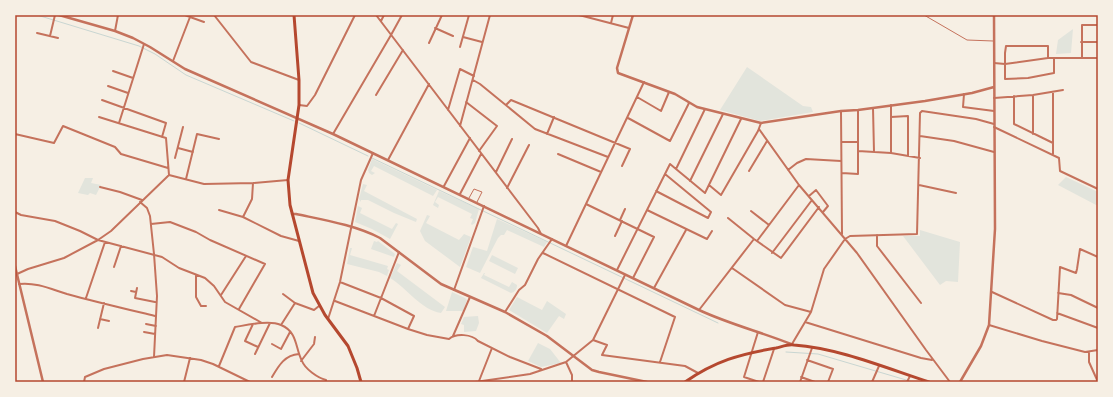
<svg xmlns="http://www.w3.org/2000/svg" width="1113" height="397" viewBox="0 0 1113 397" font-family="'IBM Plex Serif',serif">
	<style>
		.green { fill: #e2e4dc }
		.lines { fill: none; stroke-linecap: round; stroke-linejoin: round }
		.stream { stroke: #c9d6d2; stroke-width: 1 }
		.service { stroke: #c5725c; stroke-width: 1 }
		.minor { stroke: #c5725c; stroke-width: 2 }
		.tertiary { stroke: #c5725c; stroke-width: 2.5 }
		.primary { stroke: #b5482f; stroke-width: 3 }
		.neatline { fill: none; stroke: #b5482f; stroke-width: 1.5 }
	</style>
	<rect width="100%" height="100%" fill="#f6efe4"/>
	<path class="green" d="M 1073,29 L 1071,53 L 1056,54 L 1058,40 Z
		M 747,67 L 803,106 L 811,107 L 813,112 L 760,121 L 720,110 Z
		M 372,159 L 437,190 L 433,196 L 374,166 L 371,171 L 375,173 L 372,175 L 369,173 L 368,170 Z
		M 1066,177 L 1098,192 L 1098,206 L 1058,185 Z
		M 85,178 L 93,178 L 91,183 L 101,185 L 96,195 L 90,193 L 88,195 L 78,193 Z
		M 363,184 L 367,185 L 364,191 L 417,219 L 416,222 L 394,213 L 368,200 L 361,200 L 361,202 L 359,199 Z
		M 439,191 L 479,209 L 475,223 L 472,225 L 471,224 L 473,219 L 470,218 L 472,214 L 438,197 L 435,202 L 439,205 L 438,208 L 433,205 Z
		M 358,206 L 362,208 L 360,213 L 392,229 L 396,223 L 398,224 L 390,239 L 372,229 L 355,222 Z
		M 427,215 L 430,216 L 426,223 L 459,240 L 464,234 L 471,237 L 460,267 L 425,241 L 420,231 Z
		M 497,219 L 547,242 L 544,247 L 507,230 L 504,235 L 501,235 L 498,238 L 480,273 L 466,267 L 473,247 L 487,251 Z
		M 920,230 L 960,242 L 958,282 L 946,281 L 940,285 L 903,236 L 920,236 Z
		M 374,241 L 377,242 L 378,241 L 395,254 L 394,257 L 371,249 Z
		M 350,248 L 352,248 L 350,255 L 388,266 L 387,269 L 389,270 L 387,276 L 379,272 L 347,264 Z
		M 492,255 L 518,268 L 515,274 L 489,261 Z
		M 397,263 L 401,265 L 397,271 L 445,307 L 441,313 C 421,310 407,288 390,278 Z
		M 484,273 L 485,273 L 484,275 L 509,287 L 512,282 L 517,285 C 517,289 515,292 511,293 L 481,278 Z
		M 452,292 L 465,298 L 467,300 L 463,311 L 446,311 Z
		M 517,297 L 542,310 L 547,301 L 566,314 L 564,319 L 559,316 L 547,333 L 509,310 Z
		M 478,316 L 479,323 L 476,331 L 464,332 L 464,325 L 461,324 L 464,317 Z
		M 538,343 L 550,349 L 561,363 L 541,367 L 528,361 Z"/>
	<g class="lines">
		<path class="stream" d="M 37,15 L 139,46 L 155,54 L 186,75 L 294,121
			M 299,123 L 368,156
			M 372,158 L 718,323
			M 786,352 L 818,354 L 913,382"/>
		<path class="service" d="M 924,15 L 967,40 L 993,41
			M 469,198 L 474,189 L 482,192 L 477,202"/>
		<path class="minor" d="M 214,15 L 251,62 L 299,80
			M 376,15 L 538,228 L 541,234
			M 579,15 L 629,28
			M 190,17 L 204,22
			M 381,21 L 384,15
			M 611,23 L 613,15
			M 435,28 L 453,36
			M 115,31 L 118,15
			M 37,33 L 58,38
			M 50,36 L 55,15
			M 463,37 L 482,42
			M 1081,42 L 1098,42
			M 429,43 L 442,15
			M 460,47 L 469,15
			M 1082,57 L 1082,25 L 1098,25
			M 1048,58 L 1048,46 L 1006,46 L 1005,53 L 1005,79 L 1028,78 L 1054,73 L 1054,58
			M 173,61 L 190,17 L 185,15
			M 994,63 L 1005,64 L 1048,58 L 1098,58
			M 113,71 L 133,78
			M 473,80 L 480,84 L 535,129 L 608,157
			M 108,86 L 128,93
			M 1053,92 L 1053,154
			M 964,94 L 963,107 L 994,111
			M 376,95 L 403,50
			M 1033,95 L 1033,134
			M 1014,96 L 1014,124 L 1053,143
			M 637,97 L 661,111 L 669,92
			M 994,98 L 1033,95 L 1063,90
			M 102,100 L 166,123 L 162,137
			M 466,102 L 497,126 L 479,151
			M 299,105 L 307,106 L 315,95 L 355,15
			M 506,105 L 511,100 L 630,149 L 622,166
			M 873,108 L 874,152
			M 448,110 L 460,69 L 474,76
			M 841,111 L 842,234
			M 99,117 L 166,138 L 169,175
			M 891,117 L 908,116 L 908,156
			M 628,118 L 670,141 L 689,103
			M 119,123 L 144,44
			M 460,126 L 490,15
			M 994,127 L 1059,158 L 1060,171 L 1098,189
			M 759,129 L 799,185 L 857,253 L 926,350 L 950,382
			M 15,134 L 54,143 L 63,126 L 115,147 L 121,154 L 168,168
			M 333,134 L 391,35 L 402,15
			M 547,134 L 554,117
			M 920,136 L 954,141 L 994,152
			M 842,142 L 858,142
			M 178,148 L 193,152
			M 858,151 L 891,153 L 920,158
			M 891,153 L 891,105
			M 558,154 L 601,172
			M 175,158 L 183,127
			M 388,160 L 429,84
			M 676,169 L 705,193 L 741,119
			M 788,170 L 797,163 L 806,159 L 841,161
			M 749,171 L 767,141
			M 496,172 L 512,139
			M 842,173 L 858,174 L 858,110
			M 186,179 L 197,134 L 219,139
			M 690,181 L 723,114
			M 709,185 L 721,195 L 758,131 L 761,123
			M 919,185 L 956,193
			M 444,186 L 470,138
			M 100,187 L 120,192 L 142,200
			M 507,188 L 529,145
			M 656,191 L 708,218 L 711,212 L 665,174
			M 460,194 L 481,154
			M 809,196 L 816,190 L 828,206 L 823,212
			M 140,202 L 147,208 L 150,216 L 154,254 L 157,296 L 154,357
			M 586,204 L 654,237 L 633,278
			M 219,210 L 243,217 L 281,236 L 299,241
			M 647,210 L 707,239 L 712,231
			M 751,211 L 769,225
			M 15,212 L 21,215 L 55,221 L 80,231 L 98,240 L 162,257 L 179,268 L 205,278 L 214,286 L 225,302 L 262,323
			M 243,217 L 252,199 L 253,183
			M 728,218 L 754,239 L 781,258 L 819,207
			M 620,220 L 625,209
			M 151,224 L 170,222 L 196,232 L 210,240 L 265,264 L 239,309
			M 877,235 L 877,246 L 921,303
			M 615,236 L 622,221
			M 757,241 L 799,185
			M 566,246 L 644,82
			M 543,253 L 675,317 L 660,362
			M 772,253 L 812,200
			M 114,267 L 121,246
			M 732,268 L 785,305 L 811,312
			M 617,270 L 670,164 L 676,169 L 705,109
			M 17,274 L 28,269 L 64,258 L 98,240 L 111,231 L 169,175 L 204,184 L 253,183 L 288,180
			M 196,275 L 196,297 L 201,306 L 206,306
			M 340,282 L 381,298 L 414,316 L 408,329
			M 19,284 C 36,282 51,289 67,294 C 96,302 126,309 155,316
			M 137,288 L 135,298 L 155,302
			M 654,288 L 686,230
			M 454,290 L 484,206
			M 131,291 L 136,292
			M 992,292 L 1053,320 L 1056,320 L 1057,319 L 1060,267 L 1076,273 L 1077,269 L 1080,249 L 1098,257
			M 1058,293 L 1071,295 L 1098,308
			M 283,294 L 295,303 L 314,310 L 319,306
			M 221,295 L 246,256
			M 86,298 L 105,242
			M 335,301 L 408,329 L 427,335 L 449,339 C 456,333 472,334 478,341 L 510,357 L 541,369
			M 699,310 L 754,239
			M 505,312 L 519,290 L 525,285 L 538,259 L 552,239
			M 1057,313 L 1098,328
			M 374,316 L 399,252
			M 100,319 L 109,321
			M 328,319 L 340,282 L 361,180 L 373,153
			M 805,322 L 921,358 L 932,360
			M 146,324 L 156,326
			M 253,324 L 245,341 L 258,347
			M 281,325 L 295,303
			M 989,325 L 1042,341 L 1085,352 L 1098,350
			M 98,328 L 104,303
			M 144,332 L 155,334
			M 758,332 L 744,377 L 759,382
			M 453,336 L 470,297
			M 593,340 L 607,345 L 602,355 L 685,366 L 698,373
			M 272,344 L 281,349 L 290,332
			M 792,344 L 811,312 L 824,269 L 845,239 L 850,236 L 917,234 L 920,113 L 922,111 L 976,119 L 994,124
			M 1089,352 L 1089,362 L 1098,382
			M 255,354 L 270,323
			M 807,360 L 833,369 L 828,382
			M 301,361 L 314,344 L 315,337
			M 219,366 L 235,327 C 247,325 269,320 281,325 C 298,332 295,348 302,361 C 305,369 318,378 326,380 L 326,382
			M 272,377 C 279,365 285,355 299,354
			M 801,377 L 815,382
			M 479,381 L 492,348
			M 84,382 L 85,377 L 104,369 L 143,359 L 167,355 L 201,360 L 213,364 L 250,382
			M 184,382 L 190,358
			M 475,382 L 530,374 L 566,362
			M 572,382 L 572,375 L 566,362 L 593,340 L 625,275
			M 763,382 L 774,349
			M 800,382 L 812,348
			M 872,382 L 879,366
			M 907,382 L 910,376"/>
		<path class="tertiary" d="M 59,15 L 115,31 L 133,38 L 150,47 L 185,69 L 333,134 L 699,310 C 729,324 761,332 791,344
			M 633,15 L 617,68 L 618,73 L 675,94 L 697,107 L 761,123 L 841,111 L 858,110 L 925,101 L 972,93 L 994,87
			M 292,214 L 296,214 C 324,220 355,225 380,238 L 441,284 L 505,312 L 547,336 L 592,370 L 599,372 L 647,382
			M 15,266 L 43,382
			M 960,382 L 981,346 L 989,325 L 995,229 L 994,15"/>
		<path class="primary" d="M 294,15 L 299,80 L 299,105 L 288,180 L 290,205 L 313,293 L 325,315 L 348,346 L 357,368 L 361,382
			M 685,382 C 715,361 740,354 776,348 C 781,347 788,344 794,345 C 838,348 886,368 929,382"/>
	</g>
	<rect width="1113" height="397" fill="none" stroke="#f6efe4" stroke-width="32"/>
	<rect x="16" y="16" width="1081" height="365" class="neatline"/>
</svg>
